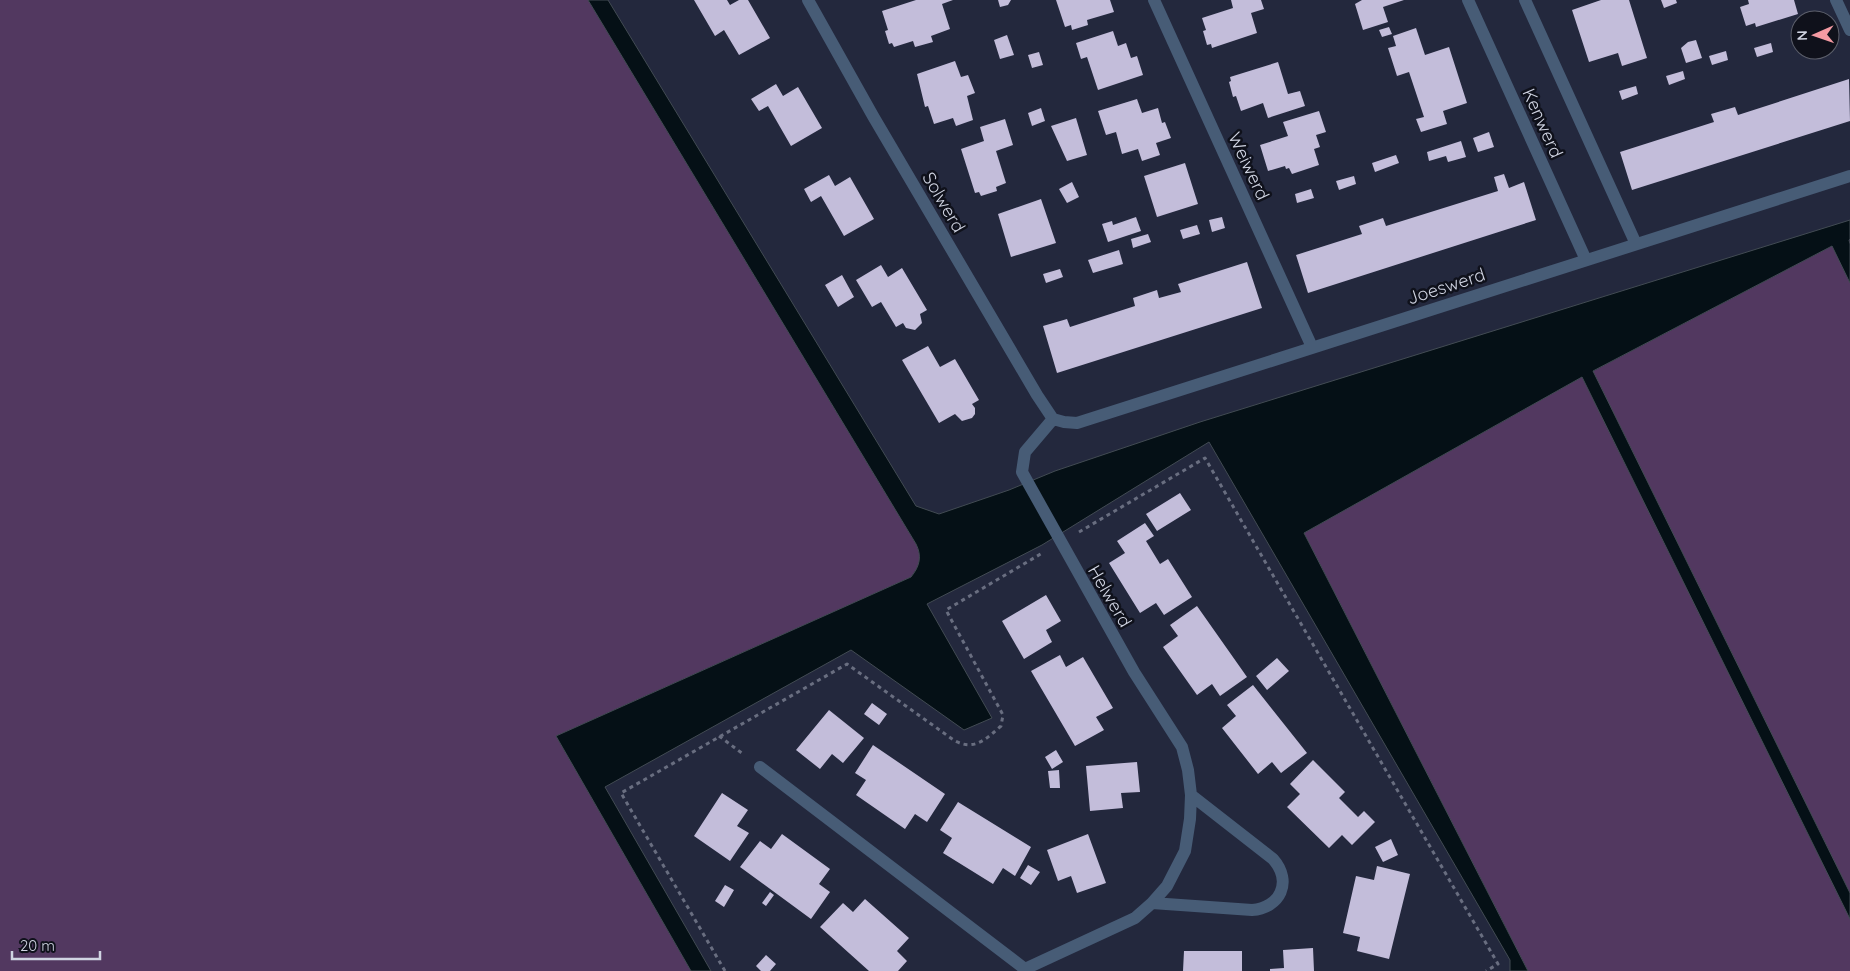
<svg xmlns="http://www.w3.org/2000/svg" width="1850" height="971" viewBox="0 0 1850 971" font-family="Quicksand,sans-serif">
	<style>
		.green { fill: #523860 }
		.water { fill: #051016; stroke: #424b53 }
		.building { fill: #c3bdda }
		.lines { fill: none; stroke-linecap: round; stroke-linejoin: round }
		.path { stroke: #696e80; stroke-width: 3; stroke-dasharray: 4 4; stroke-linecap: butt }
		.minor { stroke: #475c76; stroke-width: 12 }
		.labels { text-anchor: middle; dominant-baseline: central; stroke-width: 5; stroke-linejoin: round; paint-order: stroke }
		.street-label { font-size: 18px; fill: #d0d4e2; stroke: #0f111b }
	</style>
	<rect width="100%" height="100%" fill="#23283d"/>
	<path class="green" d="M 0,0 L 588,0 L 916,544 C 922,556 920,566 911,577 L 556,736 L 691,971 L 0,971 Z
		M 1850,239 L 1850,971 L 1528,971 L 1304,533 L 1582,377 L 1832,246 Z"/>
	<path class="water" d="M 588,0 L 608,0 L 916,506 L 939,514 L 1009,490 L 1055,471 L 1200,422 L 1850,220 L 1850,239 L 1849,240 L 1850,244 L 1850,283 L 1832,246 L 1593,371 L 1850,893 L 1850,919 L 1582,377 L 1304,533 L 1528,971 L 1510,971 L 1510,960 L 1209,442 L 1042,545 L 927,604 L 992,718 L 964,730 L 851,650 L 605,787 L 711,971 L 691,971 L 556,736 L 911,577 C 920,566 922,556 916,544 Z"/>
	<path class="building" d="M 694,0 L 727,0 L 730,5 L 739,0 L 748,0 L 770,38 L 739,55 L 724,30 L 715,36 Z
		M 916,0 L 953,0 L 942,4 L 950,29 L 931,36 L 933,42 L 915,47 L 913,41 L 894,47 L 892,43 L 889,44 L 885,31 L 888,30 L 882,11 Z
		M 998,0 L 1011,0 L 1008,5 L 1000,7 Z
		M 1056,0 L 1110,0 L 1114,12 L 1087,20 L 1088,25 L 1072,30 L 1071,25 L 1065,27 Z
		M 1231,0 L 1261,0 L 1264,9 L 1251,13 L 1257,33 L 1212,48 L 1211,44 L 1207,45 L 1203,31 L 1206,30 L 1202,18 L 1233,8 Z
		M 1362,0 L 1404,0 L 1383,7 L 1388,22 L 1363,30 L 1355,4 Z
		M 1601,0 L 1629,0 L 1647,58 L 1622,66 L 1618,53 L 1589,62 L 1572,10 Z
		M 1661,0 L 1676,0 L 1677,3 L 1664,8 Z
		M 1748,0 L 1794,0 L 1798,14 L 1756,27 L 1755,23 L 1746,26 L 1740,7 L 1749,4 Z
		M 1389,27 L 1392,34 L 1382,37 L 1379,30 Z
		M 1416,28 L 1425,55 L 1449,47 L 1467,103 L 1443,111 L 1447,124 L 1421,132 L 1416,119 L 1424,117 L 1409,72 L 1397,76 L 1388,48 L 1396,46 L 1393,36 Z
		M 1113,31 L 1118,46 L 1126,43 L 1131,58 L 1137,56 L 1143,75 L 1098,90 L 1087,57 L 1081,59 L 1076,43 Z
		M 1007,35 L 1014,55 L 1000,59 L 994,40 Z
		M 1696,40 L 1702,58 L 1686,63 L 1681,48 L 1688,42 Z
		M 1771,43 L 1773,52 L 1757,57 L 1754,48 Z
		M 1726,51 L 1728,60 L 1712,65 L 1709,56 Z
		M 1039,52 L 1043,65 L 1032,68 L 1028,55 Z
		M 955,61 L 961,77 L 968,75 L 975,93 L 967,96 L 973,120 L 956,126 L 953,118 L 934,124 L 928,106 L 925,107 L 917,74 Z
		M 1278,62 L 1288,94 L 1300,91 L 1305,106 L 1268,118 L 1263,103 L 1241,111 L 1236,96 L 1233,97 L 1229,82 L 1231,81 L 1230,77 Z
		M 1683,71 L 1685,79 L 1669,85 L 1666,76 Z
		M 1849,79 L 1850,121 L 1632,190 L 1620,152 L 1714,122 L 1711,114 L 1735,107 L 1738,115 Z
		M 776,84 L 783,96 L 798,87 L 822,128 L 791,146 L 768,106 L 759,111 L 751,99 Z
		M 1636,86 L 1638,94 L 1622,100 L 1619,91 Z
		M 1137,99 L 1142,113 L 1158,108 L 1162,123 L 1165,122 L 1171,138 L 1156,143 L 1160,155 L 1142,161 L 1138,149 L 1122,154 L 1116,132 L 1106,135 L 1098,111 Z
		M 1041,108 L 1045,121 L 1032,126 L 1028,113 Z
		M 1319,111 L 1326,132 L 1316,135 L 1320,147 L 1314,149 L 1319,165 L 1292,174 L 1289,168 L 1286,169 L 1285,166 L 1268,171 L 1260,145 L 1288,136 L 1283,122 Z
		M 1076,118 L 1087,155 L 1067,161 L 1051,126 Z
		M 1005,119 L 1013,145 L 996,151 L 1006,183 L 996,187 L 997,191 L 981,196 L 979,192 L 975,193 L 961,149 L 984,141 L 980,127 Z
		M 1489,132 L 1494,147 L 1478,152 L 1473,138 Z
		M 1461,141 L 1466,157 L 1448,162 L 1446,156 L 1429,161 L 1427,152 Z
		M 1396,155 L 1399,163 L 1375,172 L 1372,163 Z
		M 1185,163 L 1198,204 L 1157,217 L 1144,176 Z
		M 1504,174 L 1509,188 L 1524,182 L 1536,220 L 1308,293 L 1296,255 L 1362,234 L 1359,226 L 1383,218 L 1386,226 L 1498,191 L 1494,177 Z
		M 829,175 L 835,186 L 850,177 L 874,219 L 844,236 L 821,196 L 811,202 L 804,189 Z
		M 1354,176 L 1356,184 L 1339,190 L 1336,181 Z
		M 1072,182 L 1079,197 L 1067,203 L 1059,189 Z
		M 1311,189 L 1314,198 L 1297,203 L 1295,194 Z
		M 1041,199 L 1056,243 L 1011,257 L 998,214 Z
		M 1136,217 L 1141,231 L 1108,242 L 1102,224 L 1112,221 L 1113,225 Z
		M 1222,217 L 1225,228 L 1212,232 L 1209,220 Z
		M 1197,225 L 1200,234 L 1183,239 L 1180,230 Z
		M 1148,234 L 1151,242 L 1133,248 L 1131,239 Z
		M 1119,250 L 1123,264 L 1093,273 L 1088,260 Z
		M 1247,262 L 1262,308 L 1057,373 L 1043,326 L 1067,319 L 1070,327 L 1135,306 L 1133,298 L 1157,290 L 1159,298 L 1181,292 L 1178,284 Z
		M 881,265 L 888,277 L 902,268 L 927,310 L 920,314 L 922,323 L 915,330 L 906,328 L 903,323 L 896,327 L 881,302 L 872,307 L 856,280 Z
		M 1060,269 L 1063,277 L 1046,283 L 1043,274 Z
		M 842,275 L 854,297 L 838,307 L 825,285 Z
		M 928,346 L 940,367 L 955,359 L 979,400 L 972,404 L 975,408 L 975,414 L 972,418 L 962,421 L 955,414 L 939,423 L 902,360 Z
		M 1180,493 L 1191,510 L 1157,531 L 1146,514 Z
		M 1145,523 L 1154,536 L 1146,541 L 1160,564 L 1168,559 L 1192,597 L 1164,615 L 1156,603 L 1140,613 L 1109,563 L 1125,553 L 1117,541 Z
		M 1046,595 L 1061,621 L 1046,630 L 1052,642 L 1024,659 L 1002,621 Z
		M 1197,606 L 1247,677 L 1220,696 L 1212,684 L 1197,695 L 1163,647 L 1178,636 L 1170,625 Z
		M 1060,655 L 1066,667 L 1083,657 L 1113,708 L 1096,717 L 1104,730 L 1075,746 L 1031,671 Z
		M 1277,658 L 1289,671 L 1267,690 L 1256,676 Z
		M 1253,685 L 1307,753 L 1281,773 L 1272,762 L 1258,774 L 1222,728 L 1236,716 L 1227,705 Z
		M 872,703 L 887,714 L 879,725 L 864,714 Z
		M 829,710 L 864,738 L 843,763 L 832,754 L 820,769 L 796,750 Z
		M 873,745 L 945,794 L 927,822 L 915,814 L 905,829 L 856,795 L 866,780 L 855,773 Z
		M 1056,750 L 1063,762 L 1052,769 L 1045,757 Z
		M 1313,760 L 1345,792 L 1339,798 L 1358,817 L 1364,811 L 1375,822 L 1352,845 L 1342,835 L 1329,848 L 1287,807 L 1300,794 L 1290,784 Z
		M 1137,762 L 1140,792 L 1121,793 L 1123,808 L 1090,811 L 1086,766 Z
		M 1059,770 L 1060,788 L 1050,788 L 1048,771 Z
		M 722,793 L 748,810 L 737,826 L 749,833 L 730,861 L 694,836 Z
		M 958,802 L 1031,847 L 1015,876 L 1003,868 L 993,884 L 943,853 L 952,838 L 940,830 Z
		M 782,834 L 830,869 L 819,884 L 830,892 L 811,919 L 740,867 L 760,841 L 771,849 Z
		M 1088,834 L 1106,883 L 1077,893 L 1071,876 L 1058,881 L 1047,850 Z
		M 1391,839 L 1398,855 L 1383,862 L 1375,847 Z
		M 1028,865 L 1040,872 L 1031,885 L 1020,878 Z
		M 1377,866 L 1410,874 L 1389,959 L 1357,951 L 1360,937 L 1343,933 L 1356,876 L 1374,880 Z
		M 725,885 L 734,890 L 724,907 L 715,901 Z
		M 770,892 L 774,895 L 766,906 L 762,903 Z
		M 865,899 L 909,938 L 897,951 L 907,961 L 898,971 L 869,971 L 820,927 L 843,903 L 853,912 Z
		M 1313,948 L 1314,971 L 1270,971 L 1270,969 L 1284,968 L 1283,950 Z
		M 1184,951 L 1242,951 L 1242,971 L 1183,971 Z
		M 766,955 L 776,964 L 770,971 L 761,971 L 756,966 Z"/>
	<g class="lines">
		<path class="path" d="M 1079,532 L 1205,458 L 1498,964 L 1486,971
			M 719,736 L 743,754
			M 725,971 L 621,793 L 847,664 L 955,741 C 975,751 986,739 1001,726 L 1003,715 L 946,610 L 1044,552"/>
		<path class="minor" d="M 808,0 L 873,116 L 1037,395 L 1053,419
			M 1154,0 L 1312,347
			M 1468,0 L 1586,260
			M 1525,0 L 1636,244
			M 1836,0 L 1850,30
			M 1053,419 L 1064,422 L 1077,423 L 1850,176
			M 760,767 L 1025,969 L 1135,918 L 1152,903 L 1167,886 L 1185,851 L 1190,819 L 1191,795 L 1188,770 L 1182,747 L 1134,672 L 1022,472 L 1025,452 L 1053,419
			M 1152,903 L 1252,910 C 1280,908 1293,882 1273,859 L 1191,795"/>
	</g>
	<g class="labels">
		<g class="street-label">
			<text transform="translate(1543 123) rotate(66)">Kenwerd</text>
			<text transform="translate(1249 166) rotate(65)">Weiwerd</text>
			<text transform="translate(944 202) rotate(60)">Solwerd</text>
			<text transform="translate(1446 286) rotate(-18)">Joeswerd</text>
			<text transform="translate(1110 596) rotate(60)">Helwerd</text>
		</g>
	</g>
	<g transform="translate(1815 35) rotate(268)"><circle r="24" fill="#0f111b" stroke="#5c5f6b"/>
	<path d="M0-4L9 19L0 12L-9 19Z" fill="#f49aa3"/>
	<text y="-8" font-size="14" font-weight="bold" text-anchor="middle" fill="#d0d4e2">N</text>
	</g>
	<path d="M12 951v8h88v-8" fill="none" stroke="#d0d4e2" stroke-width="2.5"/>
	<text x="20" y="951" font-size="15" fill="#d0d4e2" stroke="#0f111b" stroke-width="4" paint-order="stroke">20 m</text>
</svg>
